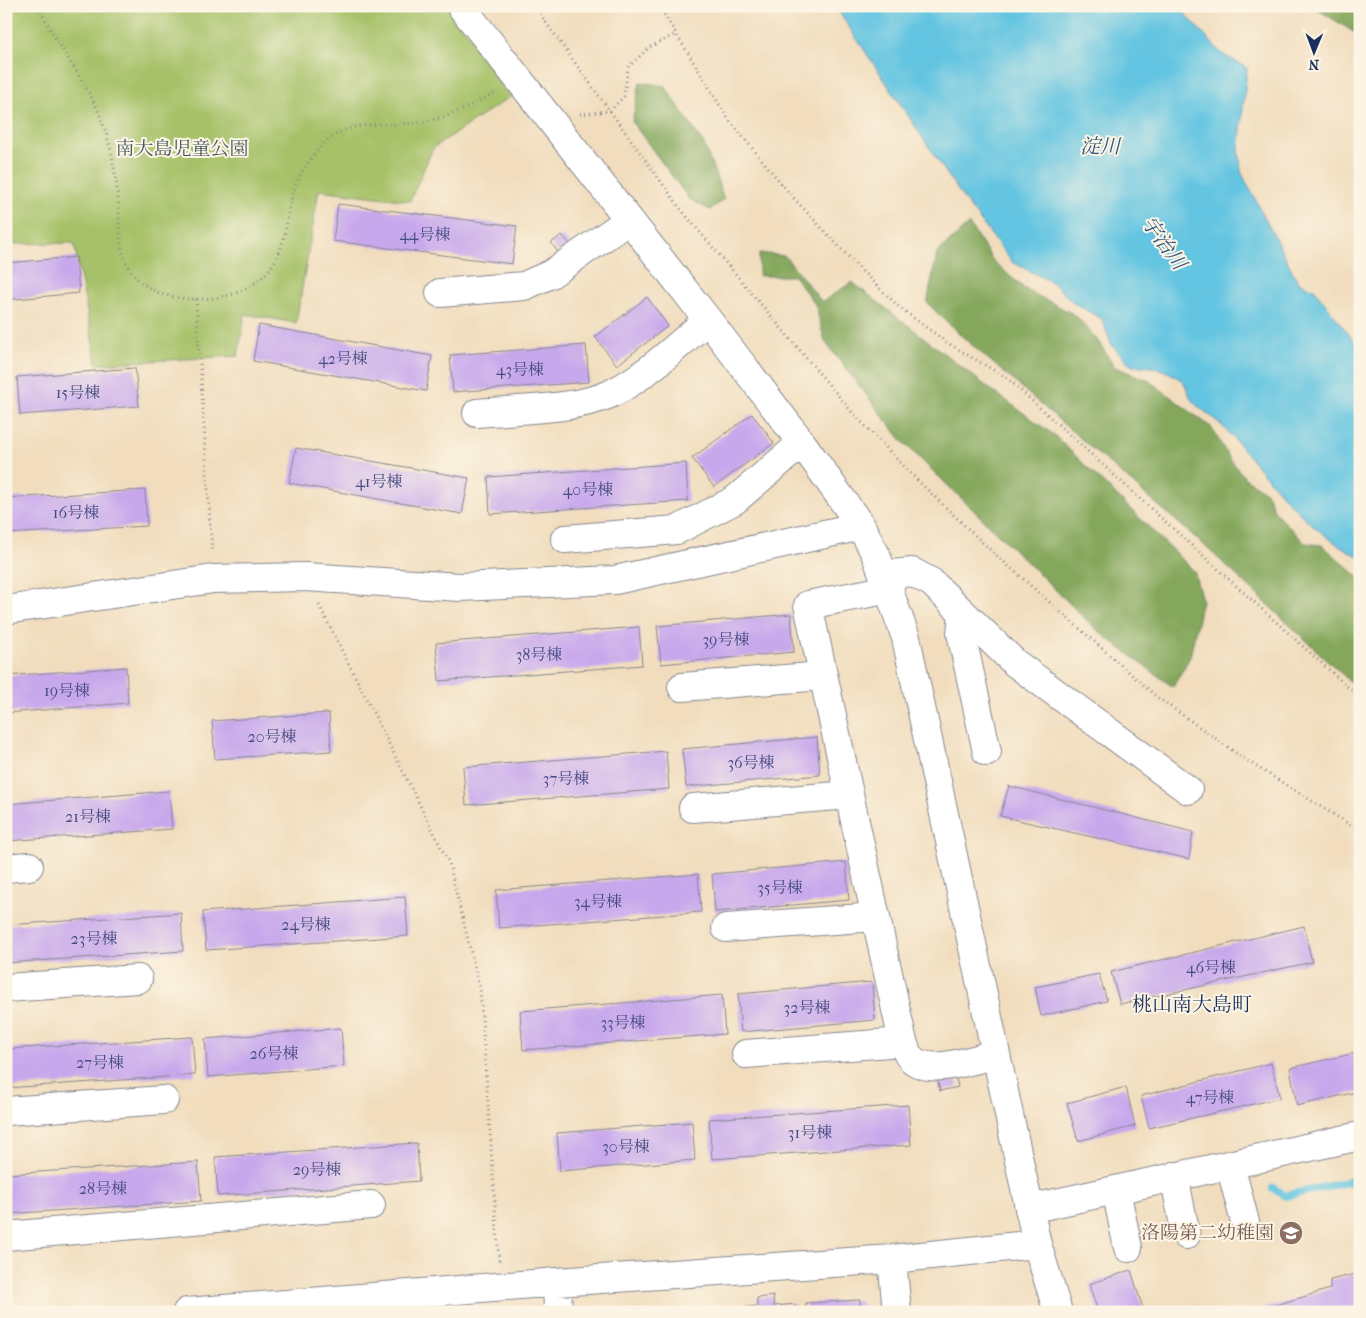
<svg xmlns="http://www.w3.org/2000/svg" width="1366" height="1318" viewBox="0 0 1366 1318" font-family="'IM FELL French Canon','Noto Serif JP',serif">
	<style>
		.green { fill: #a6c168; stroke: #607863 }
		.forest { fill: #84a75c; stroke: #506b5d }
		.water { fill: #63c5e1; stroke: #3f7aa0 }
		.lines { fill: none; stroke-linecap: round; stroke-linejoin: round }
		.stream { stroke: #63c5e1; stroke-width: 8 }
		.building { fill: #c8a8ec }
		.minor-casing { stroke: #86868e; stroke-width: 30 }
		.path { stroke: #86868e; stroke-width: 3; stroke-dasharray: 1 4; stroke-linecap: butt }
		.minor { stroke: #fff; stroke-width: 28 }
		.labels { text-anchor: middle; dominant-baseline: central; stroke-width: 4; stroke-linejoin: round; paint-order: stroke }
		.number-label { font-size: 16px; fill: #464d82 }
		.park-label { font-size: 19px; fill: #455b61; stroke: #fcf5e5 }
		.education-label { font-size: 19px; fill: #785e54; stroke: #fcf5e5; text-anchor: end }
		.water-label { font-size: 20px; font-style: italic; fill: #2d547f; stroke: #fcf5e5 }
		.neighbourhood-label { font-size: 20px; fill: #1b2f5e; stroke: #fcf5e5 }
	</style>
	<rect width="100%" height="100%" fill="#fcf5e5"/>
	<filter id="ink" filterUnits="userSpaceOnUse"><feTurbulence type="fractalNoise" baseFrequency=".02" numOctaves="2"/><feDisplacementMap in="SourceGraphic" scale="10" xChannelSelector="R" yChannelSelector="G"/><feConvolveMatrix kernelMatrix="1 2 1 2 8 2 1 2 1" color-interpolation-filters="sRGB"/></filter>
	<filter id="wash" filterUnits="userSpaceOnUse"><feTurbulence type="fractalNoise" baseFrequency=".0096" numOctaves="4" result="noise"/><feDisplacementMap in="SourceGraphic" scale="20" xChannelSelector="R" yChannelSelector="G"/><feGaussianBlur stdDeviation="1.12" result="paint"/><feColorMatrix in="noise" values="0 0 0 0 0 0 0 0 0 0 0 0 0 0 0 0 0 1.4 0 .05"/><feComposite in="paint" operator="in"/></filter>
	<g filter="url(#wash)">
		<rect width="100%" height="100%" fill="#f1ddbd"/>
		<path class="green" d="M 6,6 L 446,6 L 516,93 L 433,148 L 410,201 L 319,190 L 296,323 L 245,314 L 238,356 L 97,364 L 74,243 L 6,244 Z"/>
		<path class="forest" d="M 1318,6 L 1360,6 L 1360,36 L 1320,11 Z
			M 640,82 L 665,86 L 705,146 L 724,199 L 710,210 L 689,199 L 632,122 Z
			M 969,224 L 994,262 L 1025,289 L 1075,315 L 1096,338 L 1115,367 L 1148,380 L 1211,427 L 1230,459 L 1245,478 L 1267,493 L 1275,512 L 1305,543 L 1322,545 L 1360,578 L 1360,691 L 1204,545 L 966,340 L 927,303 L 937,253 Z
			M 759,253 L 785,256 L 822,302 L 852,282 L 986,386 L 1054,435 L 1194,571 L 1202,600 L 1190,657 L 1173,687 L 1099,632 L 903,442 L 825,342 L 815,304 L 794,276 L 759,276 Z"/>
		<path class="water" d="M 835,6 L 1178,6 L 1222,54 L 1247,68 L 1239,149 L 1241,172 L 1298,282 L 1314,289 L 1360,349 L 1360,557 C 1302,529 1268,476 1226,430 C 1216,419 1204,412 1194,403 C 1188,397 1188,385 1181,380 C 1167,369 1149,365 1132,366 L 1112,346 L 1102,319 L 1074,303 L 1053,283 L 1012,262 L 963,198 Z"/>
		<g class="lines">
			<path class="stream" d="M 1273,1188 L 1285,1196 L 1360,1179"/>
		</g>
		<g id="blocks">
			<path class="building" d="M 338,204 L 517,226 L 512,264 L 333,241 Z
				M 562,235 L 570,244 L 559,253 L 551,243 Z
				M 76,257 L 79,293 L 6,300 L 6,263 Z
				M 647,297 L 668,326 L 617,365 L 595,337 Z
				M 259,325 L 432,356 L 426,391 L 253,361 Z
				M 586,345 L 589,382 L 453,392 L 450,355 Z
				M 135,368 L 139,406 L 20,415 L 17,377 Z
				M 752,414 L 774,443 L 714,487 L 692,458 Z
				M 296,448 L 469,478 L 462,514 L 289,483 Z
				M 686,463 L 688,501 L 490,514 L 488,477 Z
				M 145,490 L 147,526 L 6,534 L 6,498 Z
				M 791,614 L 794,652 L 661,664 L 657,626 Z
				M 639,627 L 642,665 L 439,681 L 436,643 Z
				M 126,667 L 128,703 L 6,713 L 6,676 Z
				M 329,713 L 331,751 L 215,759 L 212,721 Z
				M 817,737 L 820,775 L 686,787 L 682,749 Z
				M 666,751 L 669,789 L 466,805 L 463,767 Z
				M 1009,786 L 1193,832 L 1189,859 L 1000,816 Z
				M 169,791 L 172,829 L 6,841 L 6,804 Z
				M 846,862 L 849,900 L 715,912 L 712,874 Z
				M 698,874 L 701,912 L 499,928 L 496,890 Z
				M 405,897 L 408,936 L 206,950 L 203,912 Z
				M 181,913 L 183,951 L 6,963 L 6,925 Z
				M 1304,926 L 1312,962 L 1120,1004 L 1111,972 Z
				M 1099,974 L 1107,1001 L 1041,1016 L 1035,987 Z
				M 872,982 L 875,1020 L 741,1032 L 738,994 Z
				M 722,995 L 725,1034 L 523,1050 L 520,1011 Z
				M 341,1028 L 344,1066 L 208,1077 L 205,1039 Z
				M 192,1037 L 195,1075 L 6,1088 L 6,1049 Z
				M 1360,1052 L 1360,1091 L 1297,1106 L 1290,1068 Z
				M 1271,1063 L 1280,1098 L 1149,1128 L 1141,1096 Z
				M 955,1074 L 958,1087 L 940,1091 L 937,1078 Z
				M 1126,1087 L 1135,1126 L 1078,1141 L 1067,1103 Z
				M 908,1105 L 911,1145 L 712,1159 L 709,1119 Z
				M 692,1122 L 695,1160 L 560,1171 L 557,1133 Z
				M 417,1143 L 419,1181 L 218,1196 L 215,1157 Z
				M 198,1162 L 201,1201 L 6,1214 L 6,1174 Z
				M 1131,1270 L 1144,1312 L 1098,1312 L 1089,1284 Z
				M 1360,1273 L 1360,1312 L 1252,1312 L 1330,1289 L 1330,1280 Z
				M 773,1296 L 774,1306 L 795,1304 L 796,1312 L 738,1312 L 737,1308 L 757,1306 L 757,1298 Z
				M 860,1300 L 860,1306 L 867,1305 L 867,1312 L 806,1312 L 806,1303 Z"/>
		</g>
	</g>
	<g filter="url(#ink)">
		<use href="#blocks" fill-opacity="0" stroke="#86868e" stroke-width="1"/>
		<g class="lines">
			<g class="minor-casing">
				<path id="minor" d="M 461,6 L 708,320 L 802,443 L 861,526 L 876,555 L 906,638 L 1037,1244 L 1058,1312
					M 440,293 L 524,286 L 551,274 L 629,220
					M 477,413 C 516,409 580,410 614,392 C 648,375 678,344 708,320
					M 565,539 L 677,530 L 735,500 L 802,443
					M 883,575 L 912,572 L 931,582 L 1015,663 L 1188,790
					M 890,589 L 808,605 L 903,1042 C 905,1046 906,1052 909,1056 C 926,1078 974,1059 996,1054
					M 6,610 L 213,579 L 305,577 L 460,587 L 615,580 L 861,526
					M 963,613 L 961,633 L 987,752
					M 682,687 L 823,676
					M 693,808 L 849,795
					M 6,868 L 29,866
					M 726,928 L 876,917
					M 6,988 L 138,979
					M 746,1054 L 903,1042
					M 6,1111 L 164,1100
					M 1230,1165 L 1245,1222
					M 1174,1176 L 1186,1235
					M 1116,1190 L 1128,1248
					M 1029,1209 L 1360,1136
					M 6,1236 L 371,1205
					M 892,1259 L 897,1312
					M 557,1282 L 558,1312
					M 187,1312 L 557,1282 L 892,1259 L 1037,1244"/>
			</g>
			<path class="path" d="M 39,6 C 56,46 87,80 102,121 C 110,142 114,164 117,188 C 120,207 118,226 121,245 C 127,285 163,300 198,299 C 224,299 249,292 267,272 C 286,252 285,222 292,197 C 297,175 314,150 332,137 C 355,120 387,126 414,123 C 444,120 470,107 496,92
				M 534,6 L 683,212 L 852,412 L 912,475 L 987,547 L 1157,697 L 1246,760 L 1360,831
				M 659,6 L 729,120 L 790,194 L 860,269 L 900,308 L 949,344 L 1007,378 L 1360,698
				M 580,114 L 610,111 L 624,96 L 628,67 L 650,47 L 676,34
				M 196,299 L 212,553
				M 319,605 L 449,863 L 480,989 L 499,1261"/>
			<use href="#minor" class="minor"/>
		</g>
	</g>
	<defs>
		<g id="school-disc" transform="scale(1.25)"><circle r="9.5" fill="#8d6e63" stroke="#fcf5e5"/><path d="M0-5L7-2L0 1L-7-2ZM-4 1L0 2.5L4 1V4Q0 6-4 4Z" fill="#fff"/></g>
	</defs>
	<g fill-rule="evenodd">
		<use href="#school-disc" x="1291" y="1233"/>
	</g>
	<g class="labels">
		<g class="number-label">
			<text x="425" y="234">44号棟</text>
			<text x="343" y="358">42号棟</text>
			<text x="520" y="369">43号棟</text>
			<text x="78" y="392">15号棟</text>
			<text x="379" y="481">41号棟</text>
			<text x="588" y="489">40号棟</text>
			<text x="76" y="512">16号棟</text>
			<text x="726" y="639">39号棟</text>
			<text x="539" y="654">38号棟</text>
			<text x="67" y="690">19号棟</text>
			<text x="272" y="736">20号棟</text>
			<text x="751" y="762">36号棟</text>
			<text x="566" y="778">37号棟</text>
			<text x="88" y="816">21号棟</text>
			<text x="780" y="887">35号棟</text>
			<text x="598" y="901">34号棟</text>
			<text x="306" y="924">24号棟</text>
			<text x="94" y="938">23号棟</text>
			<text x="1211" y="967">46号棟</text>
			<text x="807" y="1007">32号棟</text>
			<text x="623" y="1022">33号棟</text>
			<text x="274" y="1053">26号棟</text>
			<text x="100" y="1062">27号棟</text>
			<text x="1210" y="1097">47号棟</text>
			<text x="810" y="1132">31号棟</text>
			<text x="626" y="1146">30号棟</text>
			<text x="317" y="1169">29号棟</text>
			<text x="103" y="1188">28号棟</text>
		</g>
		<g class="park-label">
			<text x="182" y="149">南大島児童公園</text>
		</g>
		<g class="education-label">
			<text x="1274" y="1233">洛陽第二幼稚園</text>
		</g>
		<g class="water-label">
			<text x="1100" y="146">淀川</text>
			<text transform="translate(1164 243) rotate(54)">宇治川</text>
		</g>
		<g class="neighbourhood-label">
			<text x="1192" y="1004">桃山南大島町</text>
		</g>
	</g>
	<rect width="1366" height="1318" fill="none" stroke="#fcf5e5" stroke-width="25"/>
	<g transform="translate(1314 52) rotate(181)" stroke="#fcf5e5" stroke-width="4" paint-order="stroke">
	<path d="M0-4L9 19L0 12L-9 19Z" fill="#1b2f5e"/>
	<text y="-8" font-size="14" font-weight="bold" text-anchor="middle" fill="#1b2f5e">N</text>
	</g>
</svg>
